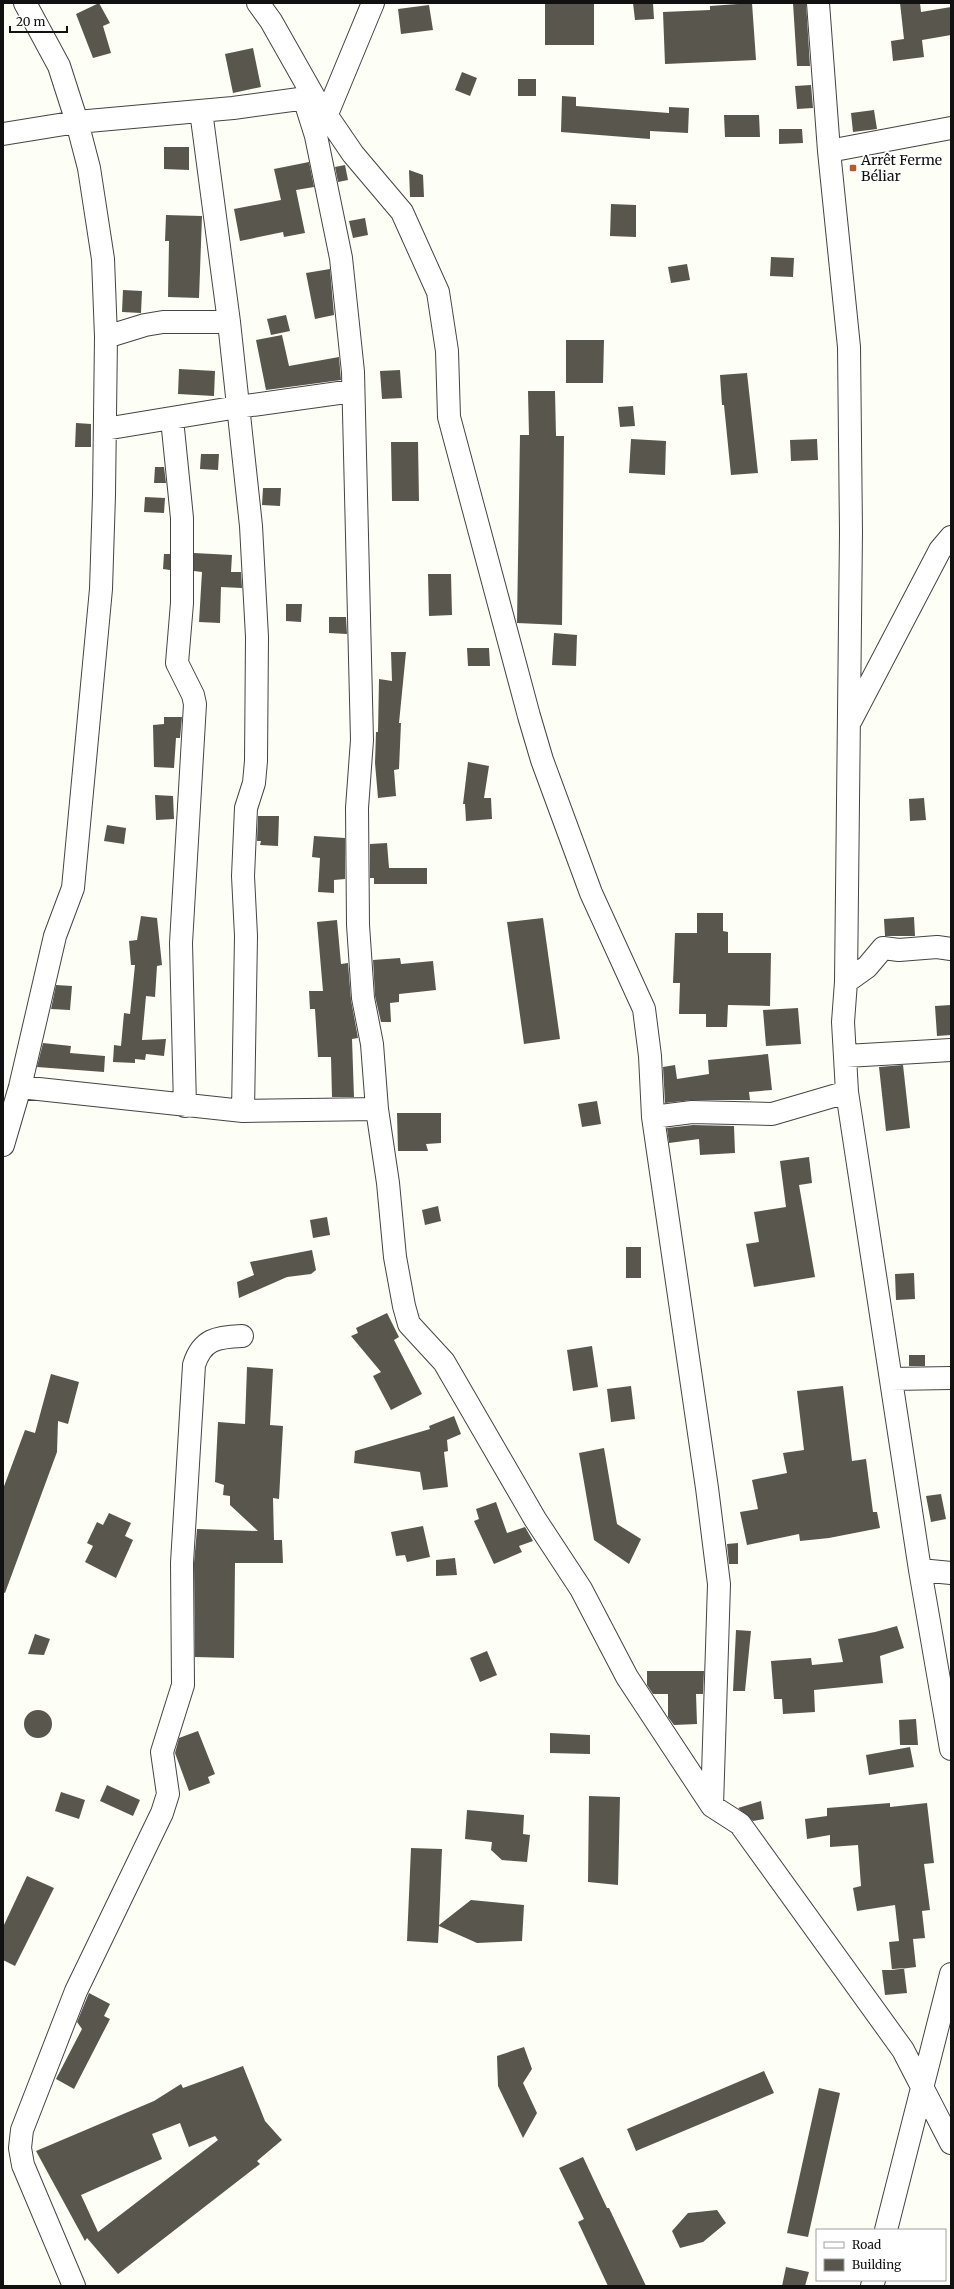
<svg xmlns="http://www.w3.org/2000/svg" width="954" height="2289" viewBox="0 0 954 2289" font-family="Merriweather,serif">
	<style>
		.building { fill: #59564d; fill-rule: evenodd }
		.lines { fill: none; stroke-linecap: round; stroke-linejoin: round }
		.minor-casing { stroke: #444; stroke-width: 24 }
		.minor { stroke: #fff; stroke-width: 22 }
		.poi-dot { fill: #bb572f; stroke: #fff; stroke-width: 1.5 }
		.labels { text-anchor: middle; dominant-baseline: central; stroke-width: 4; stroke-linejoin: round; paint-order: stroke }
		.poi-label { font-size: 14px; fill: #111; stroke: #fff; text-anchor: start }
	</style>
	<rect width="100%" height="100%" fill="#fdfef5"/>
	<path class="building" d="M 99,3 L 110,23 L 103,26 L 111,53 L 93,58 L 76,14 Z
		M 545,3 L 594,3 L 594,45 L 545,45 Z
		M 633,3 L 653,3 L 654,19 L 635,20 Z
		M 752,3 L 756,60 L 665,64 L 663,12 L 710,10 L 710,6 Z
		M 793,3 L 806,3 L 810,66 L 797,66 Z
		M 900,3 L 920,3 L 921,12 L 951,7 L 951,35 L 922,40 L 924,57 L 893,61 L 891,41 L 904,39 Z
		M 429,5 L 433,30 L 401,34 L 398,9 Z
		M 253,48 L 261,87 L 233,93 L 225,54 Z
		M 462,72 L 477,78 L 470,96 L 455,90 Z
		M 518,79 L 536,79 L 536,96 L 518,96 Z
		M 811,85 L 813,108 L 797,109 L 795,86 Z
		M 562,96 L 576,97 L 576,106 L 669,113 L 669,107 L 689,108 L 688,133 L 650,131 L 650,139 L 561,132 Z
		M 874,110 L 877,129 L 853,132 L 851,113 Z
		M 724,115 L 759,115 L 760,137 L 725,137 Z
		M 779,129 L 802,129 L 803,143 L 779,144 Z
		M 164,147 L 189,147 L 189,170 L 164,169 Z
		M 309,162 L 314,187 L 296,190 L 305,233 L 284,237 L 283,232 L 240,241 L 234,209 L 281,200 L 274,169 Z
		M 345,165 L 348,180 L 338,182 L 335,167 Z
		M 409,170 L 423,175 L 424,197 L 410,197 Z
		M 611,204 L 636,205 L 636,237 L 610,236 Z
		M 166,215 L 202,216 L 199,298 L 168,297 L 169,241 L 165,241 Z
		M 365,218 L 368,235 L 353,238 L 349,221 Z
		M 771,257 L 794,258 L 793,277 L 770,276 Z
		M 687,264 L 690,280 L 671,283 L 668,267 Z
		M 330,269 L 334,315 L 315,319 L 306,273 Z
		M 123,290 L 142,291 L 141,313 L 122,312 Z
		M 286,315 L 290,331 L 271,335 L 267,319 Z
		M 282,335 L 289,366 L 339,357 L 341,380 L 266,390 L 256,340 Z
		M 566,340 L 604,340 L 603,383 L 566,383 Z
		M 179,369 L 215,371 L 214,396 L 178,394 Z
		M 400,370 L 402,398 L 382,399 L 380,371 Z
		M 747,373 L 758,473 L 731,475 L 724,405 L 722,405 L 720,375 Z
		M 528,391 L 555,391 L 556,436 L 564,436 L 562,625 L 517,623 L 520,435 L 529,435 Z
		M 633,406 L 635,426 L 620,427 L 618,407 Z
		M 76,423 L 91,424 L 91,447 L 75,447 Z
		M 631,439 L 666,441 L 665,475 L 629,473 Z
		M 817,439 L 818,460 L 791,461 L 790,440 Z
		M 391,442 L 418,442 L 419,501 L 392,501 Z
		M 201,454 L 219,454 L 218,470 L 200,469 Z
		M 155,467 L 164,467 L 166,483 L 154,483 Z
		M 263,488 L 281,488 L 280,506 L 262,505 Z
		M 145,497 L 165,498 L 164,513 L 144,512 Z
		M 194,553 L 232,555 L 231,572 L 241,572 L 242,588 L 221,587 L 220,623 L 199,622 L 202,572 L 194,571 Z
		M 164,554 L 170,554 L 170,570 L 163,569 Z
		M 428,574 L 451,574 L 452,615 L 429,616 Z
		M 286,604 L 302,604 L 301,622 L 286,621 Z
		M 329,617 L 346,617 L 347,634 L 329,633 Z
		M 554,633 L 577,635 L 576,666 L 552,665 Z
		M 467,648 L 489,648 L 490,666 L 468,666 Z
		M 391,652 L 406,652 L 399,723 L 401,723 L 399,769 L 394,770 L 396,796 L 378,798 L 375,763 L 376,732 L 378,732 L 379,679 L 392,681 Z
		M 164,717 L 182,717 L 180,738 L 176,738 L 174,768 L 154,767 L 153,725 L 164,724 Z
		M 468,762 L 489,766 L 484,798 L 491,798 L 492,819 L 466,821 L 465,804 L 463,804 Z
		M 155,795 L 173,796 L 174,819 L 156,820 Z
		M 924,798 L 926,820 L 910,821 L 909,799 Z
		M 258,816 L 279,816 L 278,846 L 260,845 L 261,841 L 257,841 Z
		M 107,825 L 126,828 L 124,844 L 104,841 Z
		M 314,836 L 345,838 L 345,879 L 334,880 L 334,893 L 318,892 L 320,858 L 312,857 Z
		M 387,843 L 389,868 L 427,868 L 427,884 L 374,884 L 374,878 L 370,878 L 370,844 Z
		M 697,913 L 723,913 L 723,931 L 728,932 L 728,953 L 771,953 L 770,1006 L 728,1005 L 727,1027 L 706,1027 L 706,1014 L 679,1014 L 680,983 L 673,983 L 675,933 L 697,933 Z
		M 141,916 L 157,918 L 162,965 L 157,966 L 155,997 L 146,996 L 142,1040 L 166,1039 L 164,1056 L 146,1054 L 145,1060 L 135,1059 L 135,1063 L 113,1062 L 114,1045 L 121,1046 L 124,1013 L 130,1014 L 135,965 L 131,965 L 129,941 L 137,940 Z
		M 914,917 L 915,936 L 885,936 L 884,919 Z
		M 543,918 L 560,1039 L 524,1044 L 507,922 Z
		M 337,920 L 341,964 L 348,963 L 351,1000 L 358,1038 L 352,1039 L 354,1097 L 332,1097 L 331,1057 L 318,1057 L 315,1009 L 310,1009 L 309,991 L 323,991 L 317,922 Z
		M 400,958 L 401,964 L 433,961 L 436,990 L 399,994 L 399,1002 L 390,1003 L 391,1022 L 381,1022 L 375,996 L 373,960 Z
		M 56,985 L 72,986 L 70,1010 L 51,1009 Z
		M 951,1005 L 951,1035 L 937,1036 L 935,1006 Z
		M 798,1008 L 801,1044 L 766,1046 L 763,1010 Z
		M 43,1043 L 71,1046 L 70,1053 L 105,1056 L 104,1072 L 37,1067 Z
		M 768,1054 L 772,1090 L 749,1092 L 750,1100 L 692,1100 L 665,1103 L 663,1067 L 675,1065 L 677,1079 L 709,1074 L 708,1060 Z
		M 903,1065 L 910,1128 L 886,1131 L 879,1067 Z
		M 597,1101 L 601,1124 L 582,1127 L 578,1104 Z
		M 397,1113 L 441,1113 L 441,1143 L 426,1144 L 428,1151 L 398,1151 Z
		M 693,1125 L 734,1126 L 735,1153 L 700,1155 L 699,1139 L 669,1143 L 667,1128 Z
		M 809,1157 L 812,1183 L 799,1185 L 815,1277 L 754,1287 L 746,1244 L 759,1242 L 754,1212 L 786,1207 L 780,1161 Z
		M 438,1206 L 441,1221 L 425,1225 L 422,1210 Z
		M 327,1217 L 330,1235 L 313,1238 L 310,1220 Z
		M 626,1247 L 641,1247 L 641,1278 L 626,1278 Z
		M 312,1250 L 316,1270 L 311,1274 L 287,1277 L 239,1298 L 237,1282 L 254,1275 L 250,1262 Z
		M 914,1273 L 915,1299 L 896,1300 L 895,1274 Z
		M 387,1313 L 399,1337 L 394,1340 L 422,1394 L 391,1410 L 373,1376 L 381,1372 L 351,1336 L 358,1333 L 356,1328 Z
		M 592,1346 L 598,1387 L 573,1391 L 567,1350 Z
		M 909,1355 L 925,1355 L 925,1366 L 909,1366 Z
		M 247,1367 L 273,1369 L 270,1425 L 283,1426 L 279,1499 L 273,1498 L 274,1540 L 282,1540 L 283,1563 L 235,1563 L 234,1658 L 195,1657 L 194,1563 L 197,1529 L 258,1531 L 230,1505 L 230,1496 L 223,1495 L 224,1485 L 215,1482 L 218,1422 L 245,1424 Z
		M 51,1374 L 79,1382 L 68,1424 L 58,1421 L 57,1452 L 5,1593 L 3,1592 L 3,1489 L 25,1430 L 35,1433 Z
		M 631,1386 L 635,1419 L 611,1422 L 607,1389 Z
		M 843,1386 L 852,1461 L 866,1459 L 873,1512 L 877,1512 L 880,1528 L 829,1538 L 800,1541 L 799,1534 L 747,1545 L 740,1512 L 758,1509 L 752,1480 L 787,1473 L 783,1453 L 804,1450 L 797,1391 Z
		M 454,1416 L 461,1434 L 447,1440 L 448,1451 L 444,1452 L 448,1487 L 423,1490 L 420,1472 L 354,1463 L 355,1451 L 430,1429 L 429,1426 Z
		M 604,1448 L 617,1524 L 641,1539 L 629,1564 L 594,1540 L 579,1453 Z
		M 941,1494 L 946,1519 L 931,1522 L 926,1496 Z
		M 496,1502 L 507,1533 L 525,1527 L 533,1541 L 519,1546 L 522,1552 L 494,1564 L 474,1521 L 479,1519 L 476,1509 Z
		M 109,1513 L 131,1523 L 125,1536 L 133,1540 L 116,1578 L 85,1562 L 93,1546 L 87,1543 L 97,1522 L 103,1525 Z
		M 423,1526 L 430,1557 L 407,1562 L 405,1555 L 396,1556 L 391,1532 Z
		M 738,1543 L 738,1564 L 729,1564 L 727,1544 Z
		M 455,1558 L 457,1575 L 436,1576 L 436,1560 Z
		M 897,1626 L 904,1648 L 880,1656 L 883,1683 L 814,1690 L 815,1712 L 783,1714 L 782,1699 L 774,1699 L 771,1661 L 811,1658 L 812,1665 L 843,1662 L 838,1639 L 875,1632 Z
		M 736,1630 L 751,1631 L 745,1691 L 733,1691 Z
		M 35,1634 L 50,1639 L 44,1655 L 28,1654 Z
		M 487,1651 L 497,1675 L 480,1682 L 470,1658 Z
		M 647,1671 L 704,1671 L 703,1694 L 696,1694 L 697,1724 L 674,1725 L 668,1717 L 668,1694 L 653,1694 L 647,1685 Z
		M24 1724a14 14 0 1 1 28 0a14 14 0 1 1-28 0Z
		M 916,1719 L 918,1745 L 900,1745 L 899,1720 Z
		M 198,1731 L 215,1774 L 208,1777 L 210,1783 L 189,1791 L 175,1753 L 179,1738 Z
		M 550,1733 L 590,1735 L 590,1754 L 550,1753 Z
		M 910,1747 L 914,1767 L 869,1775 L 866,1755 Z
		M 107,1785 L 140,1800 L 133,1816 L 100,1801 Z
		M 61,1792 L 85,1800 L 79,1819 L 55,1811 Z
		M 589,1796 L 620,1797 L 618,1885 L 588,1882 Z
		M 761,1801 L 764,1819 L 753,1821 L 738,1808 Z
		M 890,1803 L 890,1807 L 927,1803 L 934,1863 L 924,1864 L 930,1910 L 922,1911 L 925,1938 L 913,1939 L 916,1967 L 892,1970 L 889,1942 L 899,1941 L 895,1905 L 857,1911 L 853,1888 L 861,1886 L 858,1845 L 830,1847 L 830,1835 L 807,1839 L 805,1819 L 827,1816 L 827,1808 Z
		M 467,1810 L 524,1815 L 523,1834 L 530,1835 L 527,1862 L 502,1860 L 491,1850 L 492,1842 L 465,1839 Z
		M 411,1848 L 442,1849 L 439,1925 L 471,1900 L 524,1905 L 522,1941 L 477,1943 L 439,1926 L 438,1943 L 407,1941 Z
		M 27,1876 L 54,1888 L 15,1966 L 3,1960 L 3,1927 Z
		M 904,1968 L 907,1993 L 885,1995 L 882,1970 Z
		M 89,1993 L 110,2004 L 104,2016 L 110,2019 L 74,2089 L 56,2079 L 82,2029 L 77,2022 Z
		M 524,2047 L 532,2069 L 523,2083 L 537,2113 L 523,2138 L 498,2086 L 497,2056 Z
		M 243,2066 L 265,2121 L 282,2140 L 257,2161 L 260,2164 L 118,2274 L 87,2238 L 85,2241 L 36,2151 L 154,2101 L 181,2084 L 183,2088 ZM 180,2123 L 189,2147 L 215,2136 L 218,2140 L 98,2232 L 81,2195 L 162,2159 L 152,2134 Z
		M 764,2071 L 774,2093 L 636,2151 L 627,2129 Z
		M 819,2088 L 840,2093 L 808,2237 L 787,2233 Z
		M 583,2157 L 607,2208 L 609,2208 L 646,2286 L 608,2286 L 578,2222 L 584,2219 L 559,2168 Z
		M 717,2210 L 726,2223 L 703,2242 L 680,2248 L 672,2231 L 688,2213 Z
		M 786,2267 L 809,2272 L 805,2286 L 782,2286 Z"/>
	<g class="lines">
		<g class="minor-casing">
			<path id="minor" d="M 258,3 L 271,21 L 314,97 L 353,154 L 402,212 L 438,292 L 447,351 L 449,417 L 529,716 L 542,760 L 591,893 L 644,1009 L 650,1056 L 653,1117 L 707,1488 L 719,1584 L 712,1806
				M 818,3 L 829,151 L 849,347 L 851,532 L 846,982 L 843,1022 L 847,1092 L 920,1570 L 951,1749
				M 304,98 L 316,136 L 341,258 L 353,372 L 362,740 L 357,808 L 358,925 L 363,998 L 372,1044 L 377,1109 L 388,1183 L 395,1257 L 404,1306 L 409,1324 L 444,1362 L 535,1519 L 581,1589 L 627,1677 L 712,1806 L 740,1824 L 903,2050 L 951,2143
				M 201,111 L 229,322 L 251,526 L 257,637 L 256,761 L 254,783 L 246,808 L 243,876 L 246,936 L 243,1111
				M 327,114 L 373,3
				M 3,134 L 77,122 L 233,108 L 314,97
				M 829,151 L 951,128
				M 106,337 L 145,325 L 163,322 L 229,322
				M 172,419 L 182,518 L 182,603 L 177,663 L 193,695 L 195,704 L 181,943 L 185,1106
				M 105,429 L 238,407 L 353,391
				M 851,720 L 940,550 L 951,537
				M 846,982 L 867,967 L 883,948 L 899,950 L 937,947 L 951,949
				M 846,1056 L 951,1050
				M 20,1087 L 243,1111 L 377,1109
				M 653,1117 L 692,1112 L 772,1114 L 847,1092
				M 3,1145 L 20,1087 L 55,936 L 73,888 L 101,589 L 104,495 L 106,337 L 103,259 L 89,168 L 77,122 L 59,66 L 25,3
				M 891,1379 L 951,1378
				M 920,1570 L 951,1573
				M 886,2230 L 951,1974
				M 74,2286 L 23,2165 L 20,2148 L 22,2130 L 76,1991 L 162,1813 L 168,1794 L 162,1752 L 183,1685 L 182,1563 L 194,1365 C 202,1339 217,1337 242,1336
				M 872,2286 L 874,2280"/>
		</g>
		<use href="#minor" class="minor"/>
	</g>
	<rect class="poi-dot" x="849" y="164" width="8" height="8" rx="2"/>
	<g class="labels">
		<g class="poi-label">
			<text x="861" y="160">Arrêt Ferme<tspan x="861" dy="16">Béliar</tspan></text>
		</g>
	</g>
	<rect width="954" height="2289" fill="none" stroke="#111111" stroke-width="8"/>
	<rect x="816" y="2229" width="130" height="52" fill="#ffffff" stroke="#a0a0a0"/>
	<rect x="824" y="2242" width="20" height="6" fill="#ffffff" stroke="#a0a0a0"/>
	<text x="852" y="2249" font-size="12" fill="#111111">Road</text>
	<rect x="824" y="2259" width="20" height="12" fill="#59564d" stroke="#a0a0a0"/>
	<text x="852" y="2269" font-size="12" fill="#111111">Building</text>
	<path d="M10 26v6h57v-6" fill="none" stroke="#111111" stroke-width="2"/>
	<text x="16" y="26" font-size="12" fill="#111111" stroke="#ffffff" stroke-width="3" paint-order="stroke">20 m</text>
</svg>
